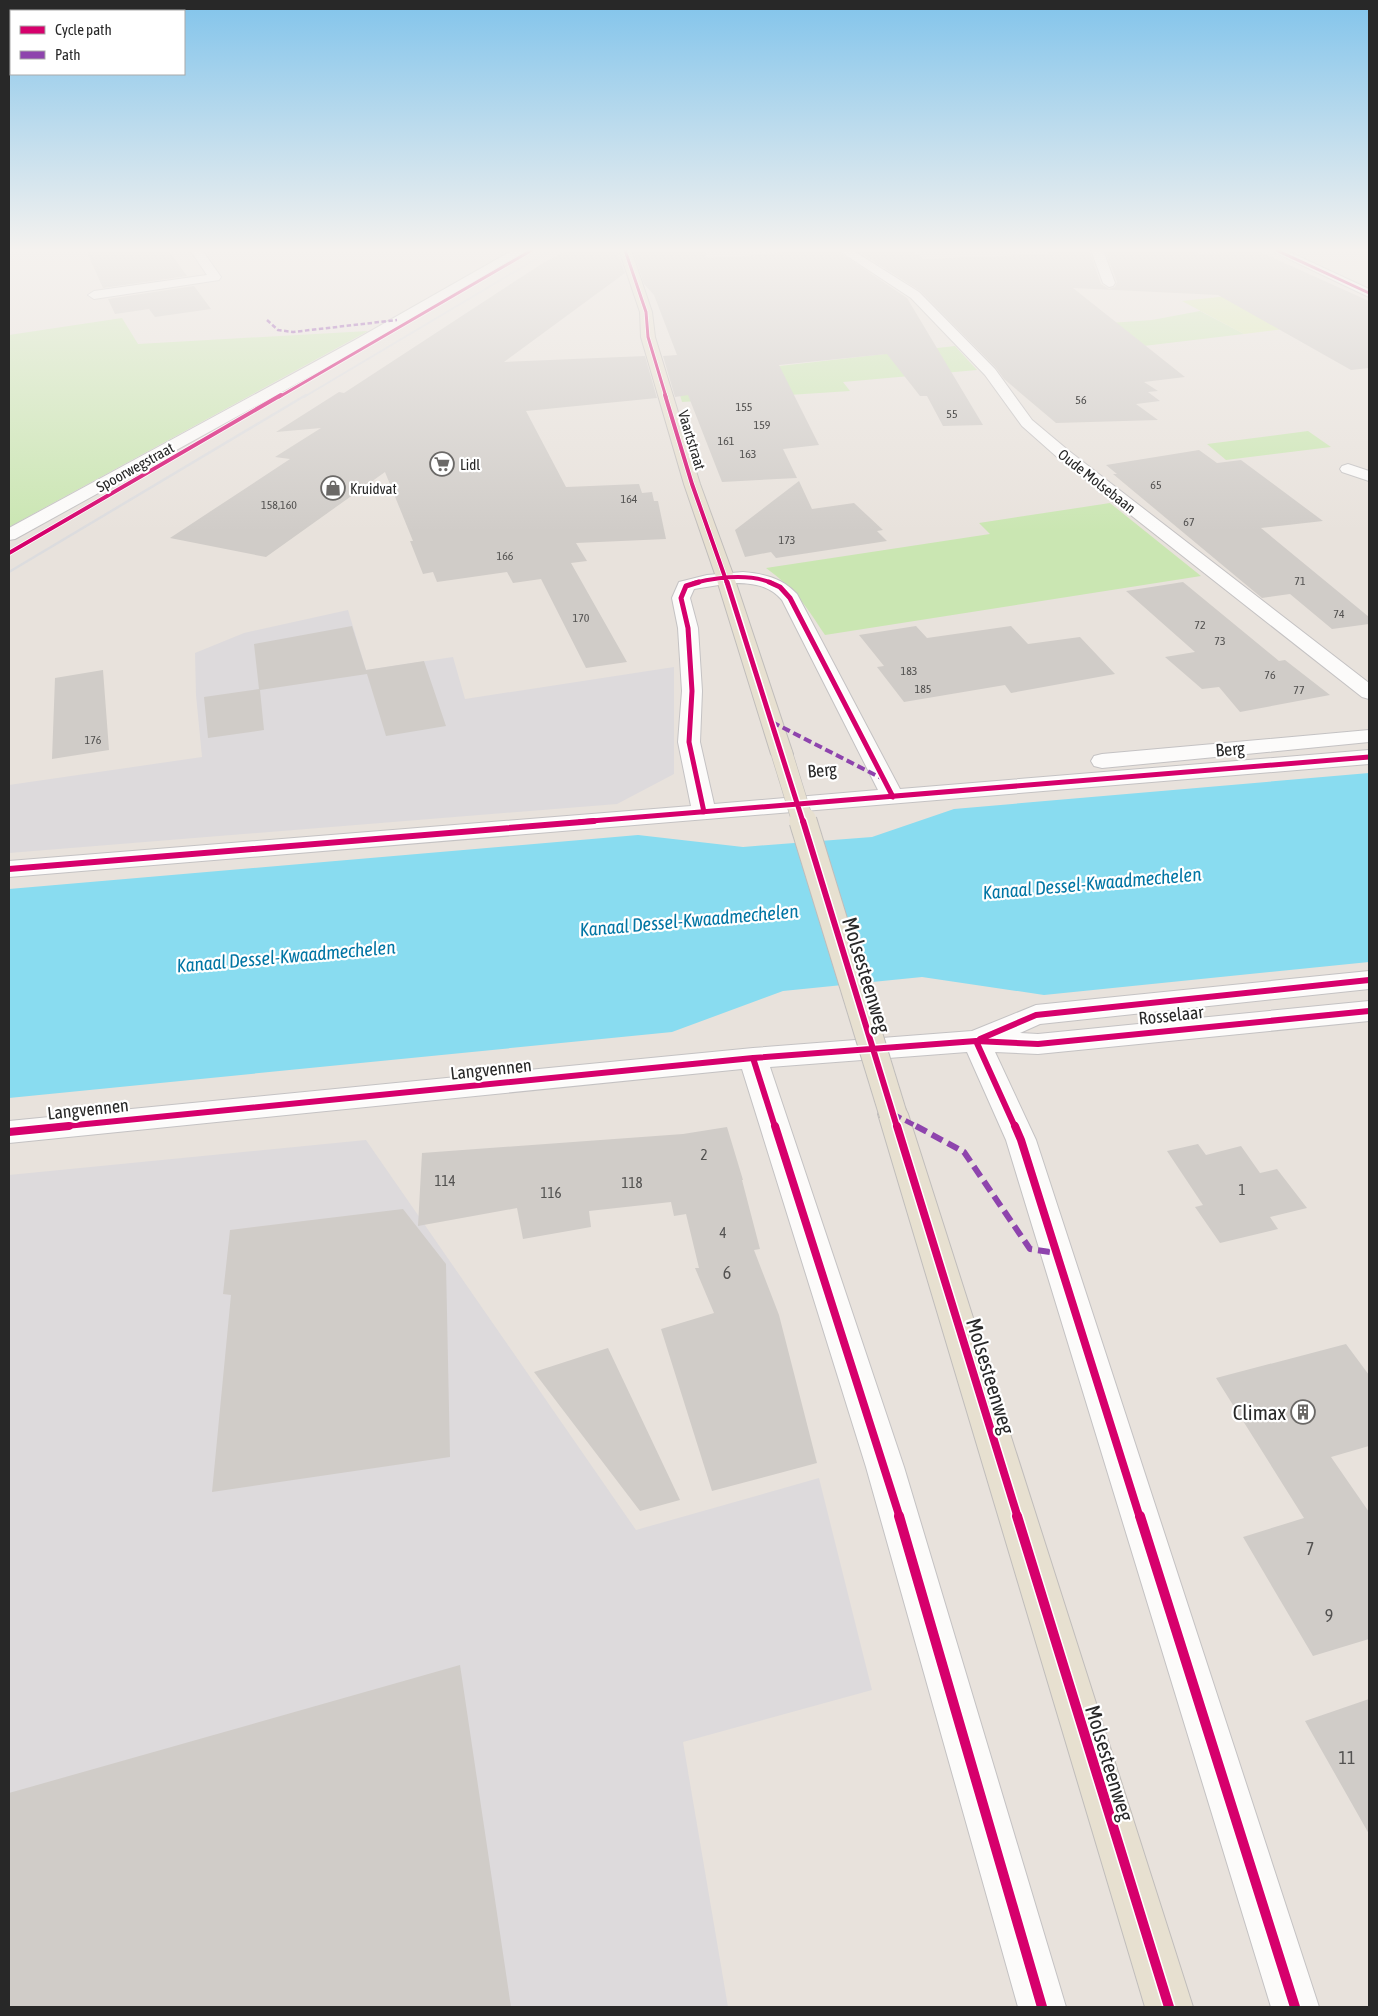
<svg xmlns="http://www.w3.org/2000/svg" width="1378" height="2016" viewBox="0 0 1378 2016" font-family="'Asap Condensed',sans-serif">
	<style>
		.industrial { fill: #dddadc }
		.green { fill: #cae6b2 }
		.pitch { fill: #d8eaae }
		.water { fill: #89dcf0 }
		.building { fill: #d0ccc8 }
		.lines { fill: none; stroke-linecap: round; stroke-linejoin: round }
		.minor-casing { stroke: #c4c2c3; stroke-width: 2 }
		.major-casing { stroke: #c0bdbb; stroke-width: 2 }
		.minor { fill: #fcfbfa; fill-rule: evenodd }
		.major { fill: #e7e0d0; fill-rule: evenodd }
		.rail-far1 { stroke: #dcdcde; stroke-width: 2 }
		.rail { stroke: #dcdcde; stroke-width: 2.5 }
		.major-bridge-far1-casing { stroke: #c0bdbb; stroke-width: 22; stroke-linecap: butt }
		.major-bridge-casing { stroke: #c0bdbb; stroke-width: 29; stroke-linecap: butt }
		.major-bridge-far1 { stroke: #e7e0d0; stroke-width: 21 }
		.major-bridge { stroke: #e7e0d0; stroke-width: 27 }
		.quiet-far3 { stroke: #8e44ad; stroke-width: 2.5; stroke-dasharray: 4.5 2.5; stroke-linecap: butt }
		.quiet-far2 { stroke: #8e44ad; stroke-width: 4; stroke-dasharray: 8 4; stroke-linecap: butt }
		.quiet-far1 { stroke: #8e44ad; stroke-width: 5; stroke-dasharray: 9 5; stroke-linecap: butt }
		.quiet { stroke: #8e44ad; stroke-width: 6; stroke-dasharray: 12 6; stroke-linecap: butt }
		.cycleway-far5-casing { stroke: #fff; stroke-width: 4.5 }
		.cycleway-far4-casing { stroke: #fff; stroke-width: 5.5 }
		.cycleway-far3-casing { stroke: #fff; stroke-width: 8 }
		.cycleway-far2-casing { stroke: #fff; stroke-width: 9 }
		.cycleway-far1-casing { stroke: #fff; stroke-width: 11 }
		.cycleway-casing { stroke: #fff; stroke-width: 13 }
		.cycleway-far5 { stroke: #d6006c; stroke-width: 3 }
		.cycleway-far4 { stroke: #d6006c; stroke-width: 4 }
		.cycleway-far3 { stroke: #d6006c; stroke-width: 5 }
		.cycleway-far2 { stroke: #d6006c; stroke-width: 6 }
		.cycleway-far1 { stroke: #d6006c; stroke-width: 8 }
		.cycleway { stroke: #d6006c; stroke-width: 10 }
		.labels { text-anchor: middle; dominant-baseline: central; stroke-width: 4.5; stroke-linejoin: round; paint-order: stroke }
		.far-number-label { font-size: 12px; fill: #535251 }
		.far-street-label { font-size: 15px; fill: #282828; stroke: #fff }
		.far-poi-label { font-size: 15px; fill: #282828; stroke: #fff; text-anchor: start }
		.number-label { font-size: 15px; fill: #535251 }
		.street-label { font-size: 18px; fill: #282828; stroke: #fff }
		.near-number-label { font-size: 18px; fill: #535251 }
		.water-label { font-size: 19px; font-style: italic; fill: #0175a4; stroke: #fff }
		.near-street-label { font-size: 21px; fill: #282828; stroke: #fff }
		.near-poi-label { font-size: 21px; fill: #282828; stroke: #fff; text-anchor: end }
	</style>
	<rect width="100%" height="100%" fill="#e8e2dc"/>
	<path class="industrial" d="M 348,610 L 366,670 L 453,657 L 465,699 L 674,667 L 674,774 L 617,804 L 9,853 L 9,785 L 202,757 L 196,695 L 195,653 L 244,633 Z
		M 366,1140 L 636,1530 L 819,1478 L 872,1690 L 683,1742 L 728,2007 L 9,2007 L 9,1175 Z"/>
	<path class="green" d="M 1200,311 L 1244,334 L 1110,350 L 1110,323 L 1152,320 Z
		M 122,318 L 138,344 L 368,331 L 9,527 L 9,335 Z
		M 955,346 L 977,370 L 843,382 L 850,391 L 682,402 L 675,378 Z
		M 1308,431 L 1331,447 L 1226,460 L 1207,444 Z
		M 1110,503 L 1201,576 L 825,635 C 806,606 795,589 766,568 L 990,534 L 979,523 Z"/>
	<path class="pitch" d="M 1228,296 L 1291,328 L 1244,334 L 1182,301 Z"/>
	<path class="water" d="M 1369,773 L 1369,962 L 1044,995 L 922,977 L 783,991 L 672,1032 L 9,1098 L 9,889 L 638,835 L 743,847 L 872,837 L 954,809 Z"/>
	<path class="building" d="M 86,250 L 168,250 L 187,276 L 103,288 Z
		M 568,250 L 617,251 L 625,273 L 504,362 L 645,356 L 657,398 L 526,411 L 566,487 L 639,484 L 642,493 L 652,492 L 654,501 L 658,501 L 666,539 L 576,543 L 587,561 L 571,563 L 627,662 L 586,668 L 541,579 L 513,583 L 507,572 L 437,582 L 433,572 L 423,574 L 410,541 L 413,541 L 385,472 L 266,557 L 170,538 L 290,459 L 275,457 L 321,428 L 276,432 L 339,392 L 344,393 L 543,263 Z
		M 705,250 L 708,258 L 744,256 L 808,250 L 836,250 L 907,298 L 983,425 L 943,426 L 927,396 L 920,396 L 887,354 L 779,365 L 819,445 L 783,449 L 797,478 L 722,482 L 688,395 L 675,397 L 663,356 L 677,355 L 654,295 L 644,284 L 633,251 Z
		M 856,250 L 919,250 L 913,255 L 919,255 L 923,259 L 1048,254 L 1047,250 L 1089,250 L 1101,284 L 1109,289 L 1115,287 L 1117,282 L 1105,250 L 1194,250 L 1198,254 L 1258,251 L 1369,301 L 1369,368 L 1351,370 L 1218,295 L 1073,288 L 1185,377 L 1144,382 L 1158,391 L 1148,392 L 1160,401 L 1136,404 L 1158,420 L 1056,423 L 1004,379 L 996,368 L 920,291 Z
		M 194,286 L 211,309 L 155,317 L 149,309 L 115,314 L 108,299 Z
		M 1199,450 L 1217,463 L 1241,460 L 1323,521 L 1261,528 L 1369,617 L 1369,624 L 1332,629 L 1290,594 L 1262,598 L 1113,474 L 1117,474 L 1106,465 Z
		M 799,481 L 812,509 L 854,503 L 883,530 L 877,531 L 887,541 L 776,558 L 771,552 L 745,557 L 735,530 Z
		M 1183,582 L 1279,661 L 1285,660 L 1330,695 L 1240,712 L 1219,687 L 1202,689 L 1165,657 L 1195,652 L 1126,591 Z
		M 352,626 L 366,670 L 424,661 L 446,726 L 386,736 L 367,674 L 260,690 L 264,730 L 208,738 L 204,697 L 259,689 L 254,644 Z
		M 916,626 L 927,638 L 1011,626 L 1028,644 L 1080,637 L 1115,674 L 1011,693 L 1005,685 L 904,702 L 877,667 L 884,666 L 859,635 Z
		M 103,670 L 109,750 L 52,759 L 55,678 Z
		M 727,1127 L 743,1180 L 742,1180 L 760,1249 L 754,1250 L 779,1315 L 817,1463 L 712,1491 L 661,1329 L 714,1313 L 695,1268 L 699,1268 L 686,1214 L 674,1216 L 671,1202 L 589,1211 L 591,1227 L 523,1239 L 517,1208 L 418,1226 L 422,1153 L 683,1134 Z
		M 1198,1144 L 1206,1155 L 1241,1146 L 1260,1173 L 1277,1169 L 1307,1208 L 1270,1217 L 1278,1229 L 1220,1243 L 1195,1207 L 1203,1205 L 1167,1151 Z
		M 403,1209 L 446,1264 L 450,1457 L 212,1492 L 231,1295 L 223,1294 L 230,1230 Z
		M 1346,1344 L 1369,1375 L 1369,1446 L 1331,1457 L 1369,1512 L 1369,1639 L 1313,1656 L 1243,1537 L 1304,1518 L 1216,1378 Z
		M 608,1348 L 680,1500 L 640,1511 L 534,1372 Z
		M 460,1665 L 511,2007 L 9,2007 L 9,1793 Z
		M 1369,1699 L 1369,1834 L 1305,1721 Z"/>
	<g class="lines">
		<g class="minor-casing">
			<path id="minor" d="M 190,250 L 202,250 L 221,277 L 219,280 L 94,299 L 88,295 L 94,291 L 207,275 Z
				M 513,250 L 527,250 L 365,346 L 15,539 L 9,540 L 9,528 L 355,340 Z
				M 838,250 L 852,250 L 919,292 L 995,369 L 1032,420 L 1069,451 L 1369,683 L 1369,699 L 1362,697 L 1057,457 L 1022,426 L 985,375 L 911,298 Z
				M 1091,250 L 1103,250 L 1115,283 L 1113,286 L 1109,287 L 1103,283 Z
				M 1270,250 L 1285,250 L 1369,289 L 1369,297 Z
				M 1348,464 L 1369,471 L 1369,481 L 1342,472 L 1340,469 L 1342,466 Z
				M 743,572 C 765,574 782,578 797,594 L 900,789 L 1369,750 L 1369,764 L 9,877 L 9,861 L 691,806 L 678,742 L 682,691 L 678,628 L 672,598 L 679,582 L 707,575 ZM 731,583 C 751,583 768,584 782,600 L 878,790 L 714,804 L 700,742 L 702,691 L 698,628 L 690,598 L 694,589 Z
				M 1369,730 L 1369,742 L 1102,768 L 1094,766 L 1091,761 L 1094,756 L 1102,754 Z
				M 1369,971 L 1369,989 L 1040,1024 L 1020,1033 L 1038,1034 L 1369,1001 L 1369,1021 L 1038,1054 L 995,1052 L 1036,1140 L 1319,2007 L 1271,2007 L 1006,1140 L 967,1052 L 770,1067 L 904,1467 L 1066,2007 L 1018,2007 L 866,1467 L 742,1069 L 9,1143 L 9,1121 L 753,1048 L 972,1031 L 1036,1005 Z"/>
		</g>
		<g class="major-casing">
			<path id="major" d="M 619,250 L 631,250 L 652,312 L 655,337 L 700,484 L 734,577 L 793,754 L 790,759 L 782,761 L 774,759 L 771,754 L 716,577 L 684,484 L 641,337 L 640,312 Z
				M 893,1103 L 904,1106 L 908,1114 L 1193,2007 L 1145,2007 L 878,1114 L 882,1106 Z"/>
		</g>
		<use href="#minor" class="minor"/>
		<use href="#major" class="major"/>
		<path class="rail-far1" d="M 304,397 L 551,250"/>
		<path class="rail" d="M 9,572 L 306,395"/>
		<g class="major-bridge-far1-casing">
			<path id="major-bridge-far1" d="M 782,754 L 803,822"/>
		</g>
		<g class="major-bridge-casing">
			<path id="major-bridge" d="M 803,821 L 893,1114"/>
		</g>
		<use href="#major-bridge-far1" class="major-bridge-far1"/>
		<use href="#major-bridge" class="major-bridge"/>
		<path class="quiet-far3" d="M 267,320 L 278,330 L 293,332 L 397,320"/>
		<path class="quiet-far2" d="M 772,722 L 883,779"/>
		<path class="quiet-far1" d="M 893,1114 L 918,1127"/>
		<path class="quiet" d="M 916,1126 L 964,1152 L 1030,1249 L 1057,1253"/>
		<g class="cycleway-far5-casing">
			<path id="cycleway-far5" d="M 625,250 L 646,312 L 648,337 L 666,397
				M 1276,250 L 1369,293
				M 279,397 L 532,250"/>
		</g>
		<g class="cycleway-far4-casing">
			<path id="cycleway-far4" d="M 665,395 L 692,484 L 727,583
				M 9,553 L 281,395
				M 694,583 C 719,577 748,573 772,583"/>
		</g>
		<g class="cycleway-far3-casing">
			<path id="cycleway-far3" d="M 699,582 L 686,586 L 681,598 L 688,628 L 692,691 L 689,742 L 704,812
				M 727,582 L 803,822
				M 769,582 L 780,587 L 790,598 L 893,797
				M 579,822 L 1369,757"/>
		</g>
		<g class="cycleway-far2-casing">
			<path id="cycleway-far2" d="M 803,821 L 897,1127
				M 9,869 L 594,821
				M 980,1039 L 1036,1015 L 1369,980
				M 976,1041 L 1015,1127
				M 753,1058 L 775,1127
				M 56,1127 L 753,1058 L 976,1041 L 1038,1044 L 1369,1011"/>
		</g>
		<g class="cycleway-far1-casing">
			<path id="cycleway-far1" d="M 775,1126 L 900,1518
				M 897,1126 L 1018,1518
				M 1015,1126 L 1021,1140 L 1140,1518
				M 9,1132 L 69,1126"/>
		</g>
		<g class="cycleway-casing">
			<path id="cycleway" d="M 899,1516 L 1042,2007
				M 1017,1516 L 1169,2007
				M 1140,1516 L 1295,2007"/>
		</g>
		<use href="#cycleway-far5" class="cycleway-far5"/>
		<use href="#cycleway-far4" class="cycleway-far4"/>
		<use href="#cycleway-far3" class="cycleway-far3"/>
		<use href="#cycleway-far2" class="cycleway-far2"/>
		<use href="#cycleway-far1" class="cycleway-far1"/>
		<use href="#cycleway" class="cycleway"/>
	</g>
	<linearGradient id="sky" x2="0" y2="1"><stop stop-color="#82c4eb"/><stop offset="0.47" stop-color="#f5f2ef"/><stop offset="1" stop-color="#f5f2ef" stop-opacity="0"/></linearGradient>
	<rect width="1378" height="532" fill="url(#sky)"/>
	<defs>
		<g id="supermarket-ring" transform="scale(1.25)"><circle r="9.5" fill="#fff" stroke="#6b6967" stroke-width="1.5"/><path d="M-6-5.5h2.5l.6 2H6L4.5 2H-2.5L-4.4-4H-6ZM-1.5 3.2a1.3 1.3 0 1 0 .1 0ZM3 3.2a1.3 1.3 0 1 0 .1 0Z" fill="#6b6967"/></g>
		<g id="shop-ring" transform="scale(1.25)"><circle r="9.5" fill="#fff" stroke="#6b6967" stroke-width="1.5"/><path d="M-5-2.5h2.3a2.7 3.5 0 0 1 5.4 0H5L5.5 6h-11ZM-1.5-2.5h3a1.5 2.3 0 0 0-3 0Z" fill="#6b6967"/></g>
		<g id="building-ring" transform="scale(1.25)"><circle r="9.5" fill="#fff" stroke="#6b6967" stroke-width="1.5"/><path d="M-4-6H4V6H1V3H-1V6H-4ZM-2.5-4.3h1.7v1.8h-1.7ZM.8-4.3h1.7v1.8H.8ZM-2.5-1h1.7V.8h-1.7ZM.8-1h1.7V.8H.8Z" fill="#6b6967"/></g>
	</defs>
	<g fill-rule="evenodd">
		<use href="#supermarket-ring" x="442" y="464"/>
		<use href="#shop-ring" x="333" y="488"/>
		<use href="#building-ring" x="1303" y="1412"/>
	</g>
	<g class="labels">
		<g class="far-number-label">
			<text x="1081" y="400">56</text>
			<text x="744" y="407">155</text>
			<text x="952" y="414">55</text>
			<text x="762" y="425">159</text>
			<text x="726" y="441">161</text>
			<text x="748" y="454">163</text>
			<text x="1156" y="485">65</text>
			<text x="629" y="499">164</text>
			<text x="279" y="505">158,160</text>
			<text x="1189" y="522">67</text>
			<text x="787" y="540">173</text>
			<text x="505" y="556">166</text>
			<text x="1300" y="581">71</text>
			<text x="1339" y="614">74</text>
			<text x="581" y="618">170</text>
			<text x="1200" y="625">72</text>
			<text x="1220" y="641">73</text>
			<text x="909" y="671">183</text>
			<text x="1270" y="675">76</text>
			<text x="923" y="689">185</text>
			<text x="1299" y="690">77</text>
			<text x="93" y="740">176</text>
		</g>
		<g class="far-street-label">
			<text transform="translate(692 440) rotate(73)">Vaartstraat</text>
			<text transform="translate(135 467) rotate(-29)">Spoorwegstraat</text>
			<text transform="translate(1097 481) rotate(38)">Oude Molsebaan</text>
		</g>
		<g class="far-poi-label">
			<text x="460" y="464">Lidl</text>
			<text x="350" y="488">Kruidvat</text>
		</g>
		<g class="number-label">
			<text x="704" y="1154">2</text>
			<text x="445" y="1180">114</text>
			<text x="632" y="1182">118</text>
			<text x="1242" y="1189">1</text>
			<text x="551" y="1192">116</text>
			<text x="723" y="1232">4</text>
		</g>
		<g class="street-label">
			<text transform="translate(1230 749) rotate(-5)">Berg</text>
			<text transform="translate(822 770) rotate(-5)">Berg</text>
			<text transform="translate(1171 1015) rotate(-6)">Rosselaar</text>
			<text transform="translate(491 1069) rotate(-6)">Langvennen</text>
			<text transform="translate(88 1109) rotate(-6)">Langvennen</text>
		</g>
		<g class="near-number-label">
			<text x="727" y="1272">6</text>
			<text x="1310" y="1548">7</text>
			<text x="1329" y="1615">9</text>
			<text x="1347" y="1757">11</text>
		</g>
		<g class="water-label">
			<text transform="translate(1092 883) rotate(-5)">Kanaal Dessel-Kwaadmechelen</text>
			<text transform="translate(689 920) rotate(-5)">Kanaal Dessel-Kwaadmechelen</text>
			<text transform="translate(286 956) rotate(-5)">Kanaal Dessel-Kwaadmechelen</text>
		</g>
		<g class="near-street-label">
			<text transform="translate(867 975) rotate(73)">Molsesteenweg</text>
			<text transform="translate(991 1376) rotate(73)">Molsesteenweg</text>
			<text transform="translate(1110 1763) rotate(73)">Molsesteenweg</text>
		</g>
		<g class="near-poi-label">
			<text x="1286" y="1412">Climax</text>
		</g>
	</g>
	<rect width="1378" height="2016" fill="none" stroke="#282828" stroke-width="20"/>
	<rect x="10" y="10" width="175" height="65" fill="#ffffff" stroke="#a9a9a9"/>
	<rect x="20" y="26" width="25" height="8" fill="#d6006c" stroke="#a9a9a9"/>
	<text x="55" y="35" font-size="15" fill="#282828">Cycle path</text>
	<rect x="20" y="51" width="25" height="8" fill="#8e44ad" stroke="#a9a9a9"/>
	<text x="55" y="60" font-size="15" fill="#282828">Path</text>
</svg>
